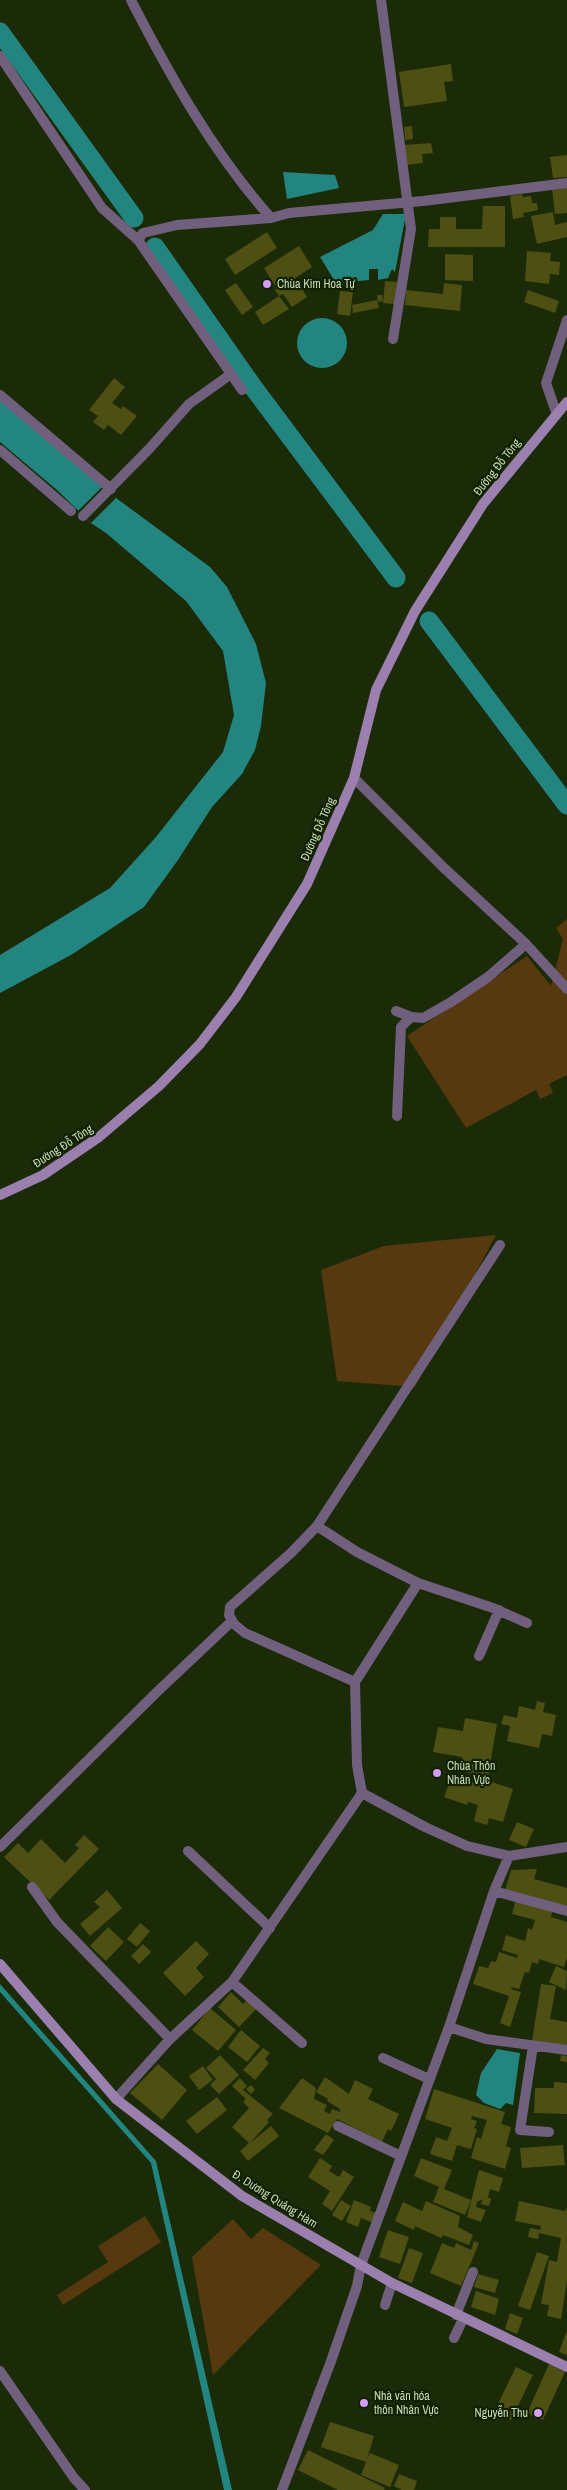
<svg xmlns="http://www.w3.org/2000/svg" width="567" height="2490" viewBox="0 0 567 2490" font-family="'Archivo Narrow',sans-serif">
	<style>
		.green { fill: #573910 }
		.water { fill: #228580 }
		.pier { fill: #1b2b08 }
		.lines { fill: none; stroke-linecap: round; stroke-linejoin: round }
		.canal { stroke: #228580; stroke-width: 19 }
		.building { fill: #4e4f13 }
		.minor { stroke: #70607d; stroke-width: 10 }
		.tertiary { stroke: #70607d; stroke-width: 10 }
		.secondary { stroke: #9b80af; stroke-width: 10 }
		.poi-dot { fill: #d49cfb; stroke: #112100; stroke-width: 2 }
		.labels { text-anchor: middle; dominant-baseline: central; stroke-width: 4.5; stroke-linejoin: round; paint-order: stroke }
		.poi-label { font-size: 12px; fill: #c9dcba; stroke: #112100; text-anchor: start }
		.street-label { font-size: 12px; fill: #c9dcba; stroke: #112100 }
	</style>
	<rect width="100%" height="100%" fill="#1b2b08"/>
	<path class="green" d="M 567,919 L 567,1075 L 549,1084 L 553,1093 L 540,1099 L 536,1090 L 466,1128 L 407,1036 L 527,956 L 551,986 L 563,939 L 556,928 Z
		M 496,1235 L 415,1387 L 337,1381 L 321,1270 L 384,1246 Z
		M 145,2216 L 161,2242 L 63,2305 L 57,2295 L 108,2262 L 98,2246 Z
		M 233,2219 L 251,2239 L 263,2228 L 321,2265 L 213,2375 L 192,2257 Z"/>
	<path class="water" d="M 283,172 L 335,175 L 339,188 L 287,199 Z
		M 383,214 L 406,214 L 395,272 L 392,269 L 388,278 L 378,280 L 378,269 L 369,269 L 369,280 L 336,283 L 320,257 L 373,230 Z
		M297 343a25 25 0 1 1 50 0a25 25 0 1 1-50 0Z
		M 0,394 L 116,498 L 210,567 L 227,587 L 256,644 L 266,683 L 261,726 L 255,750 L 242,774 L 212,807 L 178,860 L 144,907 L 71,955 L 0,993 L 0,955 L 110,888 L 156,837 L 223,752 L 234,715 L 223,651 L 186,601 L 106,533 L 91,523 L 57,490 L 0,442 Z
		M 0,1984 L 156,2161 L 232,2490 L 224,2490 L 151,2163 L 0,1992 Z
		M 497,2049 L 520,2053 L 513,2105 L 506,2103 L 500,2109 L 484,2103 L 476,2095 L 481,2073 Z"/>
	<path class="pier" d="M 103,486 L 116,498 L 91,523 L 78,511 Z"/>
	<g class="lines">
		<path class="canal" d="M 0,32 L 134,218
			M 155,247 L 253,387 L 396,578
			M 429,621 L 567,805"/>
	</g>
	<path class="building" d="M 451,64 L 453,81 L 444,82 L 447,101 L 404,107 L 399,72 Z
		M 412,126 L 413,139 L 405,140 L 404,127 Z
		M 431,143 L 433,153 L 422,154 L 423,163 L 407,165 L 404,145 Z
		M 567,155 L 567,177 L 553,178 L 550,157 Z
		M 567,187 L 567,213 L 555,214 L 552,189 Z
		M 522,194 L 523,197 L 531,196 L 532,203 L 537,203 L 538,210 L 523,213 L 524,217 L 513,219 L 510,196 Z
		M 483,206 L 505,206 L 505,247 L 428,247 L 429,229 L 440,229 L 440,217 L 456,217 L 456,229 L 482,229 Z
		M 553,212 L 555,225 L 567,222 L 567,237 L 537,244 L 531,216 Z
		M 267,232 L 277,248 L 235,275 L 225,259 Z
		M 299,246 L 312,267 L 295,278 L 307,297 L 292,307 L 283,294 L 279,296 L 289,309 L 263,325 L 255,312 L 279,296 L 275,290 L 277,289 L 264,268 Z
		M 527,251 L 551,253 L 550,261 L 560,262 L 559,275 L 550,274 L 549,284 L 525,281 Z
		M 445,254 L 473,255 L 473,281 L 445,280 Z
		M 385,281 L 397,282 L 395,304 L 383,303 Z
		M 236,283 L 253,307 L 242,315 L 225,290 Z
		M 444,283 L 462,285 L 460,311 L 405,305 L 406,290 L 443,294 Z
		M 528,290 L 559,301 L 555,313 L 524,302 Z
		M 340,291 L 353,292 L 350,316 L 337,314 Z
		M 377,295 L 382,295 L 383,301 L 378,302 Z
		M 377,300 L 379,308 L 353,313 L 352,305 Z
		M 114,378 L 125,387 L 112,403 L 121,409 L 123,406 L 137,416 L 121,435 L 108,425 L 104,430 L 93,422 L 98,416 L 89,410 Z
		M 537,1701 L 545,1703 L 543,1712 L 556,1715 L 552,1736 L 542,1734 L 539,1748 L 507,1741 L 510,1726 L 501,1724 L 504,1715 L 517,1718 L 519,1706 L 535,1710 Z
		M 465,1718 L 497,1724 L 488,1776 L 459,1771 L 462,1757 L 433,1752 L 438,1727 L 463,1731 Z
		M 451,1779 L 491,1785 L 492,1782 L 513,1789 L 503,1822 L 489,1818 L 487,1825 L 474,1821 L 478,1805 L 468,1802 L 467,1805 L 444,1797 Z
		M 517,1822 L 534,1829 L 526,1847 L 509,1840 Z
		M 84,1835 L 99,1849 L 49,1900 L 4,1857 L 18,1843 L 28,1853 L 41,1839 L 65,1863 L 79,1848 L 75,1845 Z
		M 537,1869 L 534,1879 L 567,1888 L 567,1908 L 505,1890 L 511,1870 Z
		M 107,1890 L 122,1908 L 90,1936 L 80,1924 L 100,1907 L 94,1902 Z
		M 516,1899 L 553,1909 L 551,1917 L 567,1922 L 567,1958 L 564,1967 L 539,1959 L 538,1964 L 532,1962 L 529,1973 L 525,1972 L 519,1989 L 512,1987 L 511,1989 L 521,1992 L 510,2027 L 500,2023 L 509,1996 L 473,1984 L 479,1966 L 488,1968 L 491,1961 L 496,1962 L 499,1952 L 517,1958 L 518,1955 L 502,1950 L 506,1935 L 525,1941 L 528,1928 L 532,1930 L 535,1920 L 512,1914 Z
		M 140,1923 L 150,1931 L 137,1947 L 127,1939 Z
		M 108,1927 L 124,1942 L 106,1961 L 90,1946 Z
		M 196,1941 L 209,1954 L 196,1968 L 204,1977 L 185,1996 L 163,1973 Z
		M 143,1944 L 151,1952 L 139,1964 L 131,1956 Z
		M 556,1966 L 567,1971 L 566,1990 L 549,1982 Z
		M 541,1984 L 556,1986 L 550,2019 L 567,2022 L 567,2047 L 532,2041 Z
		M 231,1992 L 243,2004 L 249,1998 L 259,2006 L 239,2027 L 218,2007 Z
		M 210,2008 L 236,2030 L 218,2051 L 192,2030 Z
		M 241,2030 L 260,2046 L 247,2062 L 228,2047 Z
		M 263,2048 L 270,2053 L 265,2059 L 269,2063 L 255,2080 L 243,2070 Z
		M 220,2055 L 239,2075 L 219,2094 L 210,2085 L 216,2079 L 206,2068 Z
		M 561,2055 L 567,2056 L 567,2062 L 560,2061 Z
		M 158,2064 L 187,2090 L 162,2120 L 130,2093 Z
		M 203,2066 L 213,2080 L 199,2090 L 189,2076 Z
		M 325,2077 L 349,2094 L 355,2080 L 373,2089 L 368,2099 L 399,2114 L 391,2131 L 388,2129 L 382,2142 L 337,2119 L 328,2133 L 279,2108 L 302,2078 L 316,2088 L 314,2099 L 327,2105 L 324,2111 L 330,2114 L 332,2109 L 340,2112 L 340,2109 L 327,2101 L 328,2099 L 316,2092 Z
		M 240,2078 L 247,2086 L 243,2090 L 273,2114 L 267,2120 L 269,2122 L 250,2143 L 271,2126 L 279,2136 L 248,2161 L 240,2151 L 249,2143 L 232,2127 L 249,2108 L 243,2102 L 246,2099 L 232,2086 Z
		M 554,2082 L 567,2083 L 567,2114 L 534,2113 L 535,2088 L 554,2088 Z
		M 251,2085 L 255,2090 L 251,2094 L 246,2089 Z
		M 434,2089 L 505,2112 L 501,2124 L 511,2127 L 506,2146 L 511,2148 L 505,2169 L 471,2158 L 477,2137 L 481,2139 L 487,2120 L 472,2116 L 471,2119 L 477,2121 L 474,2128 L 477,2129 L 471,2149 L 457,2145 L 452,2161 L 430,2154 L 436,2137 L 447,2141 L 452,2128 L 425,2119 Z
		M 217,2097 L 227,2110 L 197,2134 L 186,2121 Z
		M 326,2134 L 334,2140 L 323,2155 L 314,2150 Z
		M 563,2145 L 565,2165 L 522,2168 L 520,2148 Z
		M 320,2158 L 332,2166 L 329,2171 L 339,2177 L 343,2170 L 354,2177 L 332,2211 L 322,2204 L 330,2191 L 308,2177 Z
		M 421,2158 L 452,2170 L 444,2189 L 471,2200 L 465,2215 L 433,2202 L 439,2187 L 414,2176 Z
		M 479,2170 L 503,2178 L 499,2192 L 490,2189 L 488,2197 L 491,2199 L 489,2206 L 481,2204 L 483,2199 L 477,2202 L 476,2207 L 486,2210 L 481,2222 L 467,2217 Z
		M 341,2200 L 351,2206 L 342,2221 L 332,2215 Z
		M 354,2200 L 371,2207 L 370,2211 L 377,2213 L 373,2223 L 361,2218 L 358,2227 L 346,2222 Z
		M 426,2201 L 460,2216 L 458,2227 L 473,2235 L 469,2245 L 443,2235 L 441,2238 L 415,2226 L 414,2230 L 395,2221 L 403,2202 L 422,2211 Z
		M 519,2201 L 565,2211 L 567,2207 L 567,2280 L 561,2319 L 547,2316 L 549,2305 L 541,2304 L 549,2260 L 557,2262 L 561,2238 L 539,2233 L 538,2239 L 528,2237 L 530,2228 L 540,2230 L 541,2226 L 515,2221 Z
		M 388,2230 L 409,2237 L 400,2264 L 379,2257 Z
		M 474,2241 L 479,2243 L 461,2286 L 430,2273 L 442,2243 L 454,2248 L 456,2243 L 471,2250 Z
		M 409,2248 L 423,2253 L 412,2283 L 398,2278 Z
		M 537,2252 L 549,2256 L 530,2310 L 518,2306 Z
		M 478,2274 L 499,2280 L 495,2293 L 474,2287 Z
		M 476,2291 L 499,2299 L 495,2315 L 471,2307 Z
		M 510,2313 L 523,2318 L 517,2334 L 505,2329 Z
		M 567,2330 L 567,2355 L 559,2352 Z
		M 549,2364 L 565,2372 L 543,2420 L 527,2413 Z
		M 516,2367 L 533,2375 L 511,2420 L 494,2412 Z
		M 330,2422 L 374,2436 L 367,2459 L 370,2453 L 399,2465 L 390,2487 L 361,2475 L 366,2462 L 321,2447 Z
		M 308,2450 L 385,2488 L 384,2490 L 338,2490 L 298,2470 Z
		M 399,2474 L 417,2481 L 414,2490 L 402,2490 L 394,2486 Z"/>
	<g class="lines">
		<path class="minor" d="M 131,0 C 170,76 214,154 271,218 L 289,213 L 423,201 L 567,183
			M 381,0 L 411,229 L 393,339
			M 0,56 L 102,208 L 138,240 L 231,374 L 189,404 L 150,448 L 83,516
			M 138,240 L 143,233 L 177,225 L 271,218
			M 231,374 L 242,390
			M 0,395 L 111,489
			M 556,412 L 546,383 L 567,320
			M 0,450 L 71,511
			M 354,778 L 443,867 L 526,944 L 567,989
			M 396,1011 L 411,1017
			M 397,1116 L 401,1027 L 411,1017 L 423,1018 L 451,1002 L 488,977 L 526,944
			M 317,1526 L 357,1552 L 418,1583
			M 479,1656 L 499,1610
			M 355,1682 L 245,1633 L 234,1624 L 229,1615 L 230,1607 L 291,1553 L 317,1526 L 500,1245
			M 362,1793 L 425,1827 L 467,1846 L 509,1856 L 567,1847
			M 0,1847 L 158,1691 L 232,1621
			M 188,1851 L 270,1928
			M 32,1887 L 57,1922 L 170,2039
			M 494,1891 L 567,1911
			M 232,1982 L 302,2043
			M 449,2027 L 486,2039 L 567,2050
			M 533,2046 L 520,2130 L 549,2132
			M 383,2058 L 429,2079
			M 116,2099 L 170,2039 L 232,1982 L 362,1793 L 357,1765 L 355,1682 L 418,1583 L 493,1608 L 527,1623
			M 338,2126 L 401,2156
			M 385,2305 L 392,2283
			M 456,2315 L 473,2272
			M 454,2338 L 463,2319
			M 282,2490 L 330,2364 L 357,2286 L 361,2265 L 449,2027 L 494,1891 L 509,1856"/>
		<path class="tertiary" d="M 0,2371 L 74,2478 L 85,2490"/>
		<path class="secondary" d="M 0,1195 L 43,1175 L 99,1137 L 159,1086 L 200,1044 L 236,997 L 307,884 L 354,778 L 376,690 L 415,611 L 483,504 L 567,402
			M 0,1964 L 116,2099 L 242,2196 L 392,2283 L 567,2367"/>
	</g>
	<g class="poi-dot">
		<circle cx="267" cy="284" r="5"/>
		<circle cx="437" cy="1773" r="5"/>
		<circle cx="364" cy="2403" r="5"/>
		<circle cx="538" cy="2413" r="5"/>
	</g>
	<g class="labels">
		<g class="poi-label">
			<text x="277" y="284">Chùa Kim Hoa Tự</text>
			<text x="447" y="1766">Chùa Thôn<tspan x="447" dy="14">Nhân Vực</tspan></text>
			<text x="374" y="2396">Nhà văn hóa<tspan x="374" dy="14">thôn Nhân Vực</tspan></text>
			<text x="528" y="2413" text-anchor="end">Nguyễn Thu</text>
		</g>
		<g class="street-label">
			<text transform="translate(497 467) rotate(-52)">Đường Đỗ Tông</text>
			<text transform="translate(318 829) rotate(-66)">Đường Đỗ Tông</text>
			<text transform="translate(63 1146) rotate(-33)">Đường Đỗ Tông</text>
			<text transform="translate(275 2199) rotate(32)">Đ. Dương Quảng Hàm</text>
		</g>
	</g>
</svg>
